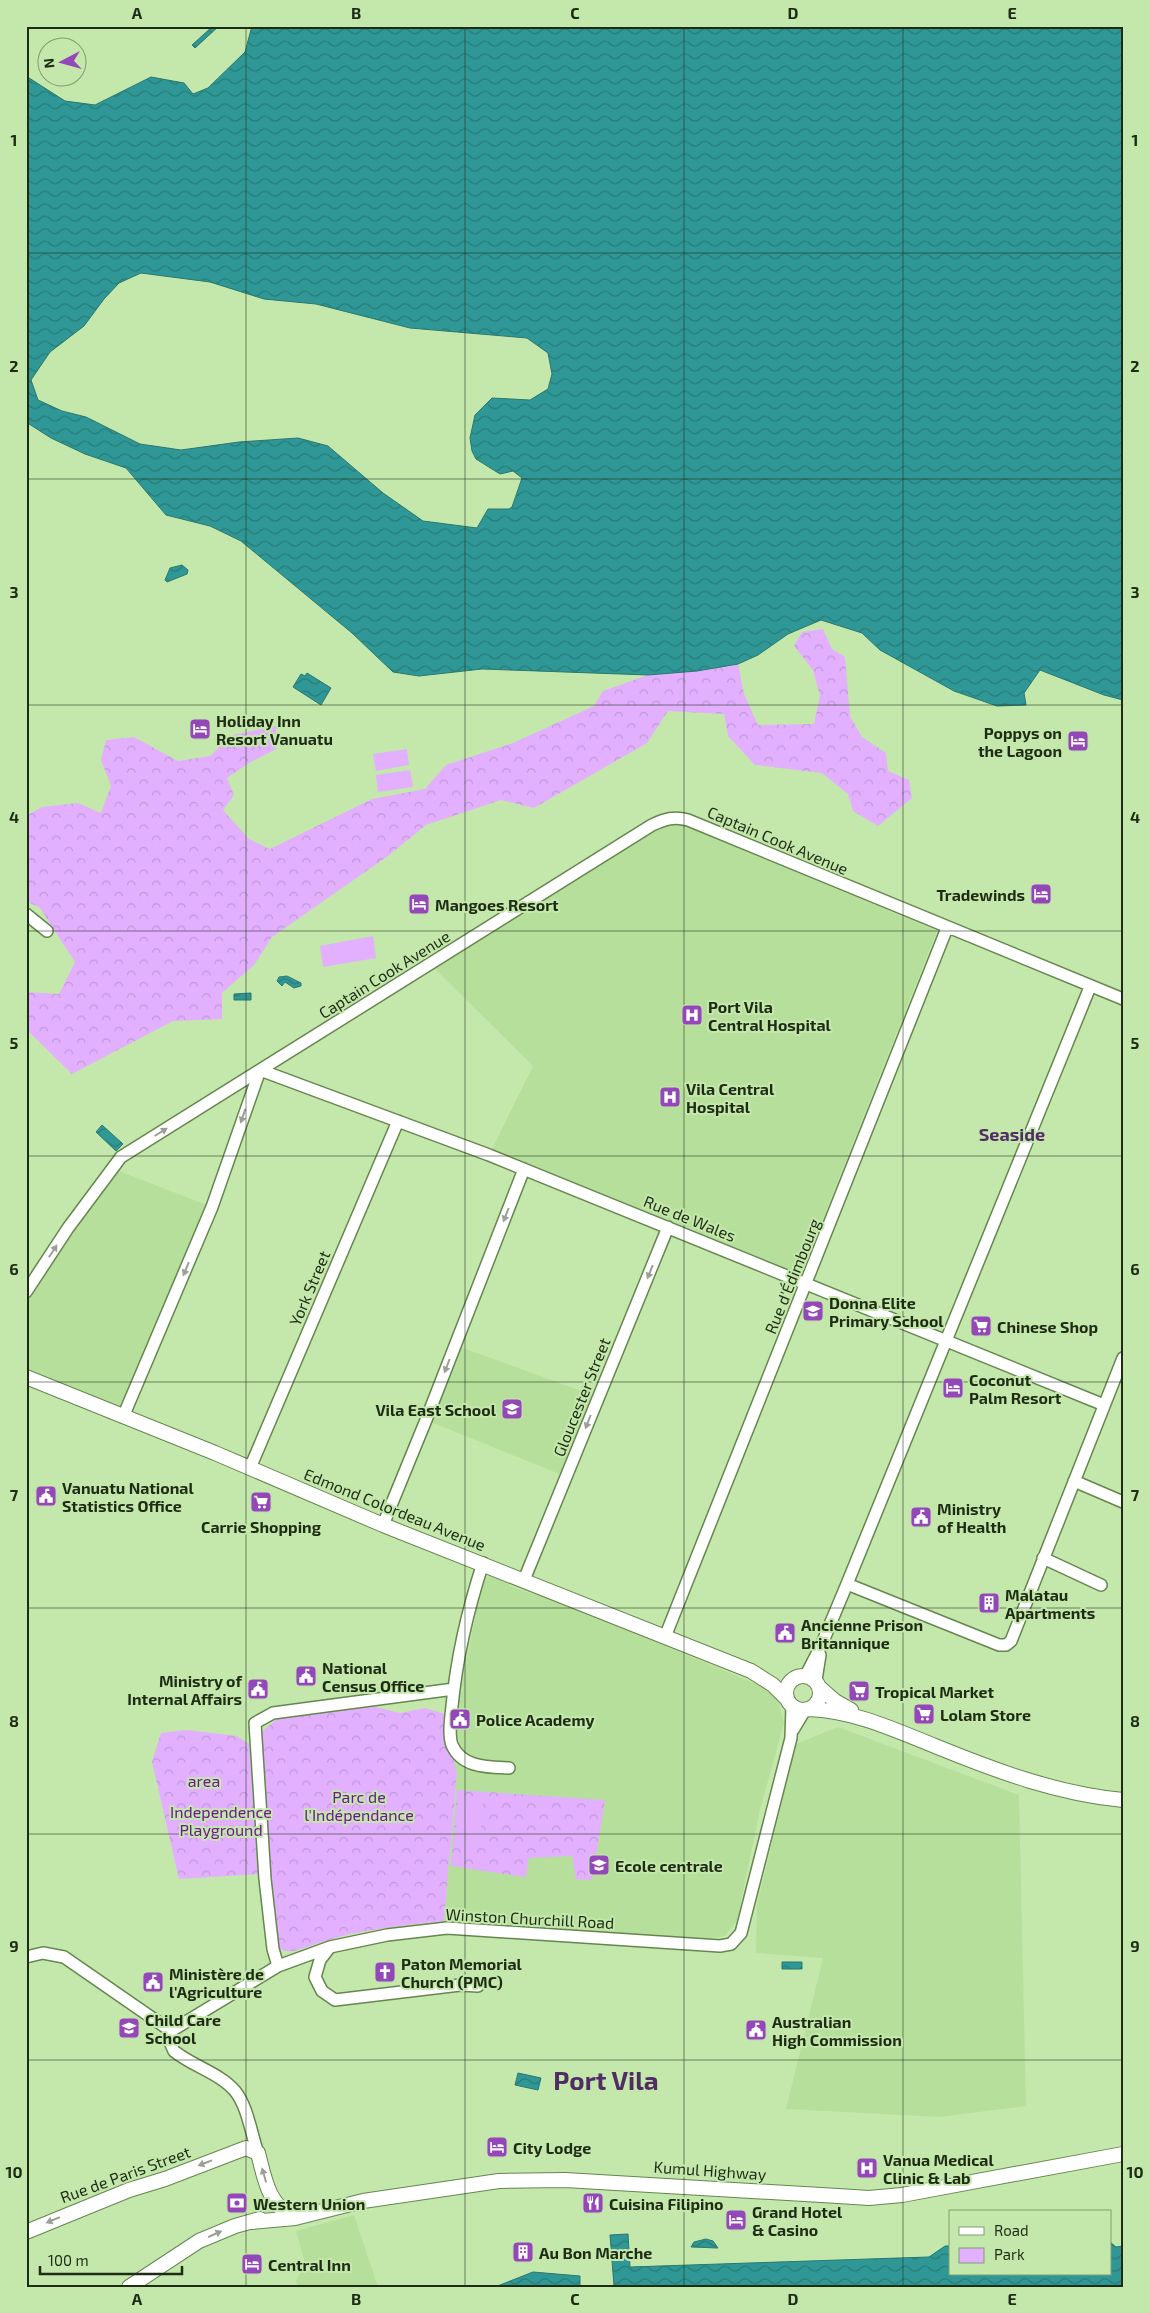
<svg xmlns="http://www.w3.org/2000/svg" width="1149" height="2313" viewBox="0 0 1149 2313" font-family="'Exo 2',sans-serif">
	<style>
		.built { fill: #b7df9c }
		.green { fill: #e2b0fe }
		.forest { fill: url(#forest-crowns); fill-rule: evenodd }
		.water { fill: url(#water-waves); stroke: #2a786f; fill-rule: evenodd }
		.lines { fill: none; stroke-linecap: round; stroke-linejoin: round }
		.minor-casing { stroke: #65864e; stroke-width: 14 }
		.tertiary-casing { stroke: #65864e; stroke-width: 16 }
		.minor { stroke: #fff; stroke-width: 11 }
		.tertiary { stroke: #fff; stroke-width: 14 }
		.oneway { fill: #9aa096 }
		.grid { fill: none; stroke: #1e2c15; stroke-width: 1; stroke-opacity: 0.55 }
		.labels { text-anchor: middle; dominant-baseline: central; stroke-width: 4; stroke-linejoin: round; paint-order: stroke }
		.poi-label { font-size: 16px; font-weight: bold; fill: #1e2c15; stroke: #c4e8ab; text-anchor: start }
		.street-label { font-size: 16px; fill: #1e2c15; stroke: #c4e8ab }
		.park-label { font-size: 16px; fill: #6d1790; stroke: #c4e8ab }
		.neighbourhood-label { font-size: 18px; font-weight: bold; fill: #522d65; stroke: #c4e8ab }
		.town-label { font-size: 26px; font-weight: bold; fill: #522d65; stroke: #c4e8ab }
		.neatline { fill: none; stroke: #1e2c15; stroke-width: 2 }
		.grid-label { font-size: 16px; text-anchor: middle; font-weight: bold; fill: #1e2c15 }
	</style>
	<defs>
		<pattern id="forest-crowns" width="20" height="18" patternUnits="userSpaceOnUse" patternTransform="scale(1.25)"><rect width="20" height="18" fill="#e2b0fe"/><path d="M2 6a3 3 0 1 1 6 0M12 15a3 3 0 1 1 6 0" fill="none" stroke="#c198d9"/></pattern>
		<pattern id="water-waves" width="16" height="10" patternUnits="userSpaceOnUse" patternTransform="scale(1.25)"><rect width="16" height="10" fill="#2f9896"/><path d="M0 5q4-4 8 0t8 0" fill="none" stroke="#277c79"/></pattern>
	</defs>
	<rect width="100%" height="100%" fill="#c4e8ab"/>
	<path class="built" d="M 679,823 L 937,931 L 801,1274 L 640,1216 L 489,1155 L 533,1066 L 431,965 L 662,827 Z
		M 111,1168 L 212,1207 L 123,1417 L 26,1377 L 26,1292 Z
		M 455,1345 L 598,1397 L 567,1477 L 426,1420 Z
		M 489,1574 L 509,1582 L 510,1586 L 535,1595 L 542,1594 L 768,1689 L 779,1704 L 784,1723 L 760,1810 L 737,1920 L 725,1936 L 706,1939 L 444,1921 L 457,1774 L 451,1752 L 453,1726 L 482,1585 Z
		M 838,1727 L 1019,1795 L 1026,2106 L 939,2117 L 786,2109 L 823,1958 L 756,1953 L 757,1905 L 796,1744 Z
		M 354,2215 L 378,2287 L 298,2287 L 296,2281 L 305,2264 L 296,2231 Z"/>
	<path class="green" d="M 407,749 L 409,765 L 376,771 L 373,754 Z
		M 410,770 L 413,787 L 378,792 L 376,775 Z
		M 373,936 L 376,958 L 323,967 L 320,946 Z
		M 458,1795 L 483,1796 L 481,1842 L 456,1841 Z"/>
	<path class="forest" d="M 823,629 L 832,649 L 845,657 L 850,716 L 862,737 L 886,753 L 888,771 L 909,780 L 912,798 L 878,826 L 853,811 L 848,794 L 822,773 L 755,765 L 728,736 L 724,714 L 668,711 L 647,743 L 534,808 L 501,800 L 426,825 L 388,856 L 272,937 L 254,965 L 222,993 L 222,1019 L 173,1021 L 72,1074 L 26,1029 L 26,992 L 59,994 L 75,962 L 40,908 L 26,901 L 26,816 L 42,807 L 78,803 L 101,813 L 111,786 L 101,760 L 106,740 L 134,737 L 178,761 L 210,756 L 233,735 L 276,726 L 276,749 L 249,763 L 227,778 L 234,795 L 223,810 L 249,839 L 270,849 L 372,799 L 425,789 L 446,765 L 513,743 L 594,706 L 603,691 L 648,675 L 697,671 L 738,664 L 744,694 L 758,725 L 814,724 L 820,696 L 813,670 L 794,646 L 802,632 Z
		M 371,1706 L 400,1713 L 425,1708 L 445,1714 L 447,1733 L 457,1774 L 444,1921 C 399,1926 353,1930 310,1946 C 298,1950 288,1955 277,1947 L 271,1908 L 259,1734 L 277,1719 Z
		M 187,1730 L 237,1736 L 249,1744 L 259,1874 L 179,1879 L 152,1762 L 161,1733 Z
		M 457,1790 L 605,1800 L 592,1880 L 576,1879 L 572,1856 L 529,1858 L 526,1877 L 451,1866 ZM 458,1795 L 483,1797 L 480,1842 L 456,1841 Z"/>
	<path class="water" d="M 213,26 L 219,26 L 195,48 L 192,45 Z
		M 252,26 L 1123,26 L 1123,700 L 1104,695 L 1040,670 L 1024,693 L 1026,705 L 997,706 L 954,691 L 880,650 L 862,633 L 821,620 L 788,634 L 758,655 L 738,664 L 697,671 L 648,675 L 482,669 L 419,676 L 393,672 L 352,633 L 241,541 L 210,526 L 166,515 L 126,468 L 85,454 L 51,438 L 26,422 L 26,76 L 65,101 L 95,105 L 151,77 L 184,83 L 193,94 L 208,88 L 245,52 ZM 141,273 L 210,282 L 264,299 L 316,304 L 410,328 L 527,338 L 548,353 L 552,374 L 548,389 L 530,400 L 492,398 L 475,415 L 470,438 L 472,451 L 476,459 L 500,474 L 513,471 L 522,478 L 512,507 L 509,509 L 488,509 L 477,528 L 423,521 L 383,493 L 328,446 L 298,438 L 239,442 L 181,450 L 140,444 L 86,417 L 62,411 L 38,400 L 31,380 L 50,352 L 84,326 L 104,299 L 119,283 Z
		M 182,565 L 188,570 L 187,574 L 167,582 L 165,580 L 170,568 Z
		M 307,673 L 331,688 L 321,705 L 293,687 L 301,674 L 305,676 Z
		M 287,976 L 301,983 L 301,986 L 294,988 L 285,982 L 282,986 L 277,981 L 279,977 Z
		M 251,993 L 251,1000 L 234,1000 L 234,994 Z
		M 102,1125 L 123,1144 L 116,1151 L 96,1132 Z
		M 782,1962 L 802,1962 L 802,1969 L 782,1969 Z
		M 518,2073 L 541,2078 L 538,2090 L 515,2085 Z
		M 628,2234 L 630,2267 L 929,2257 L 945,2246 L 950,2246 L 950,2274 L 1110,2274 L 1110,2242 L 1116,2247 L 1123,2246 L 1123,2287 L 612,2287 L 614,2286 L 610,2235 Z
		M 706,2239 L 713,2241 L 718,2248 L 691,2247 L 694,2242 Z
		M 533,2272 L 580,2276 L 580,2287 L 495,2287 Z"/>
	<g class="lines">
		<g class="minor-casing">
			<path id="minor" d="M 26,914 L 47,931
				M 260,1070 L 489,1155 L 1104,1405
				M 26,1292 L 68,1228 L 121,1157 L 652,825 C 665,819 674,816 688,820 L 1123,999
				M 123,1417 L 212,1207 L 260,1070
				M 250,1468 L 398,1121
				M 1074,1481 L 1123,1502
				M 383,1525 L 426,1420 L 524,1169
				M 1043,1558 L 1101,1585
				M 483,1563 C 467,1612 457,1655 452,1706 C 451,1717 448,1734 452,1745 C 462,1768 488,1767 509,1768
				M 524,1580 L 668,1227
				M 847,1584 L 999,1645 L 1006,1645 L 1011,1641 L 1123,1358
				M 665,1637 L 947,928
				M 806,1675 L 821,1646 L 847,1584 L 1090,987
				M 816,1680 L 820,1655
				M 793,1730 L 805,1710
				M 330,1947 L 320,1960 L 315,1977 L 322,1991 L 335,2000 L 460,1985 L 478,1986
				M 26,1957 L 43,1953 L 64,1957 L 171,2031 L 170,2042 L 174,2051 C 192,2066 220,2073 235,2091 C 248,2107 251,2134 258,2153
				M 278,1966 L 273,1949 L 265,1879 L 255,1723 L 273,1713 L 454,1689
				M 171,2031 L 278,1966 L 330,1947 L 387,1935 L 447,1928 L 720,1946 L 731,1944 L 741,1933 L 791,1738 L 792,1706"/>
		</g>
		<g class="tertiary-casing">
			<path id="tertiary" d="M 26,1377 L 215,1453 L 383,1525 L 751,1671 L 773,1685 L 787,1699
				M786 1693a17 17 0 1 1 34 0a17 17 0 1 1-34 0Z
				M 819,1687 L 835,1701 L 851,1710
				M 809,1709 C 856,1711 897,1731 940,1748 C 999,1772 1059,1794 1123,1800
				M 252,2222 L 295,2218 L 363,2201 L 499,2181 L 565,2180 L 838,2196 L 869,2198 L 902,2195 L 1123,2154
				M 26,2232 L 129,2190 L 165,2179 L 246,2148 L 258,2153 C 265,2180 268,2205 295,2218
				M 129,2287 L 199,2241 L 235,2226 L 260,2219"/>
		</g>
		<use href="#minor" class="minor"/>
		<use href="#tertiary" class="tertiary"/>
	</g>
	<defs><path id="oneway-solid" d="M-6-.8H1V-3.2L6.5 0L1 3.2V.8H-6Z" transform="scale(1.25)"/></defs>
	<g class="oneway">
		<use href="#oneway-solid" transform="translate(243 1116) rotate(109)"/>
		<use href="#oneway-solid" transform="translate(161 1132) rotate(-32)"/>
		<use href="#oneway-solid" transform="translate(506 1215) rotate(111)"/>
		<use href="#oneway-solid" transform="translate(53 1251) rotate(-57)"/>
		<use href="#oneway-solid" transform="translate(186 1269) rotate(113)"/>
		<use href="#oneway-solid" transform="translate(650 1272) rotate(112)"/>
		<use href="#oneway-solid" transform="translate(447 1366) rotate(111)"/>
		<use href="#oneway-solid" transform="translate(588 1422) rotate(111)"/>
		<use href="#oneway-solid" transform="translate(205 2163) rotate(159)"/>
		<use href="#oneway-solid" transform="translate(264 2175) rotate(-106)"/>
		<use href="#oneway-solid" transform="translate(53 2220) rotate(157)"/>
		<use href="#oneway-solid" transform="translate(215 2234) rotate(-24)"/>
	</g>
	<path class="grid" d="M 246,26 L 246,2287M 465,26 L 465,2287M 684,26 L 684,2287M 903,26 L 903,2287M 26,253 L 1123,253M 26,479 L 1123,479M 26,705 L 1123,705M 26,931 L 1123,931M 26,1156 L 1123,1156M 26,1382 L 1123,1382M 26,1608 L 1123,1608M 26,1834 L 1123,1834M 26,2060 L 1123,2060"/>
	<defs>
		<g id="hotel-square" transform="scale(1.125)"><rect x="-9" y="-9" width="18" height="18" rx="4" fill="#9447b8" stroke="#c4e8ab"/><path d="M-6-4.5h1.5V1H6V5H4.5V3h-9V5H-6ZM-4 0a1.8 1.8 0 1 1 3.6 0ZM.5 0V-2.5h3Q6-2.5 6 0Z" fill="#fff"/></g>
		<g id="hospital-square" transform="scale(1.125)"><rect x="-9" y="-9" width="18" height="18" rx="4" fill="#9447b8" stroke="#c4e8ab"/><path d="M-5-5h3v3.5h4V-5h3V5h-3V1.5h-4V5h-3Z" fill="#fff"/></g>
		<g id="school-square" transform="scale(1.125)"><rect x="-9" y="-9" width="18" height="18" rx="4" fill="#9447b8" stroke="#c4e8ab"/><path d="M0-5L7-2L0 1L-7-2ZM-4 1L0 2.5L4 1V4Q0 6-4 4Z" fill="#fff"/></g>
		<g id="supermarket-square" transform="scale(1.125)"><rect x="-9" y="-9" width="18" height="18" rx="4" fill="#9447b8" stroke="#c4e8ab"/><path d="M-6-5.5h2.5l.6 2H6L4.5 2H-2.5L-4.4-4H-6ZM-1.5 3.2a1.3 1.3 0 1 0 .1 0ZM3 3.2a1.3 1.3 0 1 0 .1 0Z" fill="#fff"/></g>
		<g id="civic-square" transform="scale(1.125)"><rect x="-9" y="-9" width="18" height="18" rx="4" fill="#9447b8" stroke="#c4e8ab"/><path d="M-.6-6.5H3V-4.5H.6V-3L4-1V1h2V6H-6V1h2V-1L-.6-3ZM-1.2 2.5V6h2.4V2.5Z" fill="#fff"/></g>
		<g id="building-square" transform="scale(1.125)"><rect x="-9" y="-9" width="18" height="18" rx="4" fill="#9447b8" stroke="#c4e8ab"/><path d="M-4-6H4V6H1V3H-1V6H-4ZM-2.5-4.3h1.7v1.8h-1.7ZM.8-4.3h1.7v1.8H.8ZM-2.5-1h1.7V.8h-1.7ZM.8-1h1.7V.8H.8Z" fill="#fff"/></g>
		<g id="church-square" transform="scale(1.125)"><rect x="-9" y="-9" width="18" height="18" rx="4" fill="#9447b8" stroke="#c4e8ab"/><path d="M-1.2-6h2.4v3.5h3.3v2.4h-3.3V6h-2.4V-.1h-3.3v-2.4h3.3Z" fill="#fff"/></g>
		<g id="bank-square" transform="scale(1.125)"><rect x="-9" y="-9" width="18" height="18" rx="4" fill="#9447b8" stroke="#c4e8ab"/><path d="M-6-4H6V4H-6ZM0-2.3a2.3 2.3 0 1 0 0 4.6a2.3 2.3 0 1 0 0-4.6Z" fill="#fff"/></g>
		<g id="restaurant-square" transform="scale(1.125)"><rect x="-9" y="-9" width="18" height="18" rx="4" fill="#9447b8" stroke="#c4e8ab"/><path d="M-5-6h1v4h1v-4h1v4h1v-4h1v5L-1.5 .5V6h-2V.5L-5-1ZM5-6V6H3V1.5H1.5Q1.5-4 5-6Z" fill="#fff"/></g>
	</defs>
	<g fill-rule="evenodd">
		<use href="#hotel-square" x="200" y="729"/>
		<use href="#hotel-square" x="1078" y="741"/>
		<use href="#hotel-square" x="1041" y="894"/>
		<use href="#hotel-square" x="419" y="904"/>
		<use href="#hospital-square" x="692" y="1015"/>
		<use href="#hospital-square" x="670" y="1097"/>
		<use href="#school-square" x="813" y="1311"/>
		<use href="#supermarket-square" x="981" y="1326"/>
		<use href="#hotel-square" x="953" y="1388"/>
		<use href="#school-square" x="512" y="1409"/>
		<use href="#civic-square" x="46" y="1496"/>
		<use href="#supermarket-square" x="261" y="1502"/>
		<use href="#civic-square" x="921" y="1517"/>
		<use href="#building-square" x="989" y="1603"/>
		<use href="#civic-square" x="785" y="1633"/>
		<use href="#civic-square" x="306" y="1676"/>
		<use href="#civic-square" x="258" y="1689"/>
		<use href="#supermarket-square" x="859" y="1691"/>
		<use href="#supermarket-square" x="924" y="1714"/>
		<use href="#civic-square" x="460" y="1719"/>
		<use href="#school-square" x="599" y="1865"/>
		<use href="#church-square" x="385" y="1972"/>
		<use href="#civic-square" x="153" y="1982"/>
		<use href="#school-square" x="129" y="2028"/>
		<use href="#civic-square" x="756" y="2030"/>
		<use href="#hotel-square" x="497" y="2147"/>
		<use href="#hospital-square" x="867" y="2168"/>
		<use href="#bank-square" x="237" y="2203"/>
		<use href="#restaurant-square" x="593" y="2203"/>
		<use href="#hotel-square" x="736" y="2220"/>
		<use href="#building-square" x="523" y="2252"/>
		<use href="#hotel-square" x="252" y="2264"/>
	</g>
	<g class="labels">
		<g class="poi-label">
			<text x="216" y="720">Holiday Inn<tspan x="216" dy="18">Resort Vanuatu</tspan></text>
			<text x="1062" y="732" text-anchor="end">Poppys on<tspan x="1062" dy="18">the Lagoon</tspan></text>
			<text x="1025" y="894" text-anchor="end">Tradewinds</text>
			<text x="435" y="904">Mangoes Resort</text>
			<text x="708" y="1006">Port Vila<tspan x="708" dy="18">Central Hospital</tspan></text>
			<text x="686" y="1088">Vila Central<tspan x="686" dy="18">Hospital</tspan></text>
			<text x="829" y="1302">Donna Elite<tspan x="829" dy="18">Primary School</tspan></text>
			<text x="997" y="1326">Chinese Shop</text>
			<text x="969" y="1379">Coconut<tspan x="969" dy="18">Palm Resort</tspan></text>
			<text x="496" y="1409" text-anchor="end">Vila East School</text>
			<text x="62" y="1487">Vanuatu National<tspan x="62" dy="18">Statistics Office</tspan></text>
			<text x="937" y="1508">Ministry<tspan x="937" dy="18">of Health</tspan></text>
			<text x="261" y="1526" text-anchor="middle">Carrie Shopping</text>
			<text x="1005" y="1594">Malatau<tspan x="1005" dy="18">Apartments</tspan></text>
			<text x="801" y="1624">Ancienne Prison<tspan x="801" dy="18">Britannique</tspan></text>
			<text x="322" y="1667">National<tspan x="322" dy="18">Census Office</tspan></text>
			<text x="242" y="1680" text-anchor="end">Ministry of<tspan x="242" dy="18">Internal Affairs</tspan></text>
			<text x="875" y="1691">Tropical Market</text>
			<text x="940" y="1714">Lolam Store</text>
			<text x="476" y="1719">Police Academy</text>
			<text x="615" y="1865">Ecole centrale</text>
			<text x="401" y="1963">Paton Memorial<tspan x="401" dy="18">Church (PMC)</tspan></text>
			<text x="169" y="1973">Ministère de<tspan x="169" dy="18">l'Agriculture</tspan></text>
			<text x="145" y="2019">Child Care<tspan x="145" dy="18">School</tspan></text>
			<text x="772" y="2021">Australian<tspan x="772" dy="18">High Commission</tspan></text>
			<text x="513" y="2147">City Lodge</text>
			<text x="883" y="2159">Vanua Medical<tspan x="883" dy="18">Clinic &amp; Lab</tspan></text>
			<text x="253" y="2203">Western Union</text>
			<text x="609" y="2203">Cuisina Filipino</text>
			<text x="752" y="2211">Grand Hotel<tspan x="752" dy="18">&amp; Casino</tspan></text>
			<text x="539" y="2252">Au Bon Marche</text>
			<text x="268" y="2264">Central Inn</text>
		</g>
		<g class="street-label">
			<text transform="translate(778 840) rotate(23)">Captain Cook Avenue</text>
			<text transform="translate(384 974) rotate(-32)">Captain Cook Avenue</text>
			<text transform="translate(690 1218) rotate(22)">Rue de Wales</text>
			<text transform="translate(792 1276) rotate(-68)">Rue d'Édimbourg</text>
			<text transform="translate(309 1288) rotate(-67)">York Street</text>
			<text transform="translate(581 1397) rotate(-68)">Gloucester Street</text>
			<text transform="translate(395 1509) rotate(22)">Edmond Colordeau Avenue</text>
			<text transform="translate(530 1918) rotate(3)">Winston Churchill Road</text>
			<text transform="translate(710 2170) rotate(4)">Kumul Highway</text>
			<text transform="translate(125 2174) rotate(-20)">Rue de Paris Street</text>
		</g>
		<g class="park-label">
			<text x="204" y="1780">area</text>
			<text x="359" y="1796">Parc de<tspan x="359" dy="18">l'Indépendance</tspan></text>
			<text x="221" y="1811">Independence<tspan x="221" dy="18">Playground</tspan></text>
		</g>
		<g class="neighbourhood-label">
			<text x="1012" y="1134">Seaside</text>
		</g>
		<g class="town-label">
			<text x="606" y="2079">Port Vila</text>
		</g>
	</g>
	<rect width="1149" height="2313" fill="none" stroke="#c4e8ab" stroke-width="55"/>
	<rect x="949" y="2210" width="162" height="65" fill="#c4e8ab" stroke="#829d6f"/>
	<rect x="959" y="2227" width="25" height="8" fill="#ffffff" stroke="#829d6f"/>
	<text x="994" y="2236" font-size="15" fill="#1e2c15">Road</text>
	<rect x="959" y="2248" width="25" height="15" fill="#e2b0fe" stroke="#829d6f"/>
	<text x="994" y="2260" font-size="15" fill="#1e2c15">Park</text>
	<g transform="translate(62 62) rotate(264)"><circle r="24" fill="#c4e8ab" stroke="#829d6f"/>
	<path d="M0-4L9 19L0 12L-9 19Z" fill="#9447b8"/>
	<text y="-8" font-size="14" font-weight="bold" text-anchor="middle" fill="#1e2c15">N</text>
	</g>
	<path d="M40 2266v8h142v-8" fill="none" stroke="#1e2c15" stroke-width="2.5"/>
	<text x="48" y="2266" font-size="15" fill="#1e2c15" stroke="#c4e8ab" stroke-width="4" paint-order="stroke">100 m</text>
	<rect x="28" y="28" width="1094" height="2258" class="neatline"/>
	<g class="grid-label">
		<text x="137" y="19">A</text>
		<text x="356" y="19">B</text>
		<text x="575" y="19">C</text>
		<text x="793" y="19">D</text>
		<text x="1012" y="19">E</text>
		<text x="14" y="146">1</text>
		<text x="1135" y="146">1</text>
		<text x="14" y="372">2</text>
		<text x="1135" y="372">2</text>
		<text x="14" y="598">3</text>
		<text x="1135" y="598">3</text>
		<text x="14" y="823">4</text>
		<text x="1135" y="823">4</text>
		<text x="14" y="1049">5</text>
		<text x="1135" y="1049">5</text>
		<text x="14" y="1275">6</text>
		<text x="1135" y="1275">6</text>
		<text x="14" y="1501">7</text>
		<text x="1135" y="1501">7</text>
		<text x="14" y="1727">8</text>
		<text x="1135" y="1727">8</text>
		<text x="14" y="1952">9</text>
		<text x="1135" y="1952">9</text>
		<text x="14" y="2178">10</text>
		<text x="1135" y="2178">10</text>
		<text x="137" y="2305">A</text>
		<text x="356" y="2305">B</text>
		<text x="575" y="2305">C</text>
		<text x="793" y="2305">D</text>
		<text x="1012" y="2305">E</text>
	</g>
</svg>
